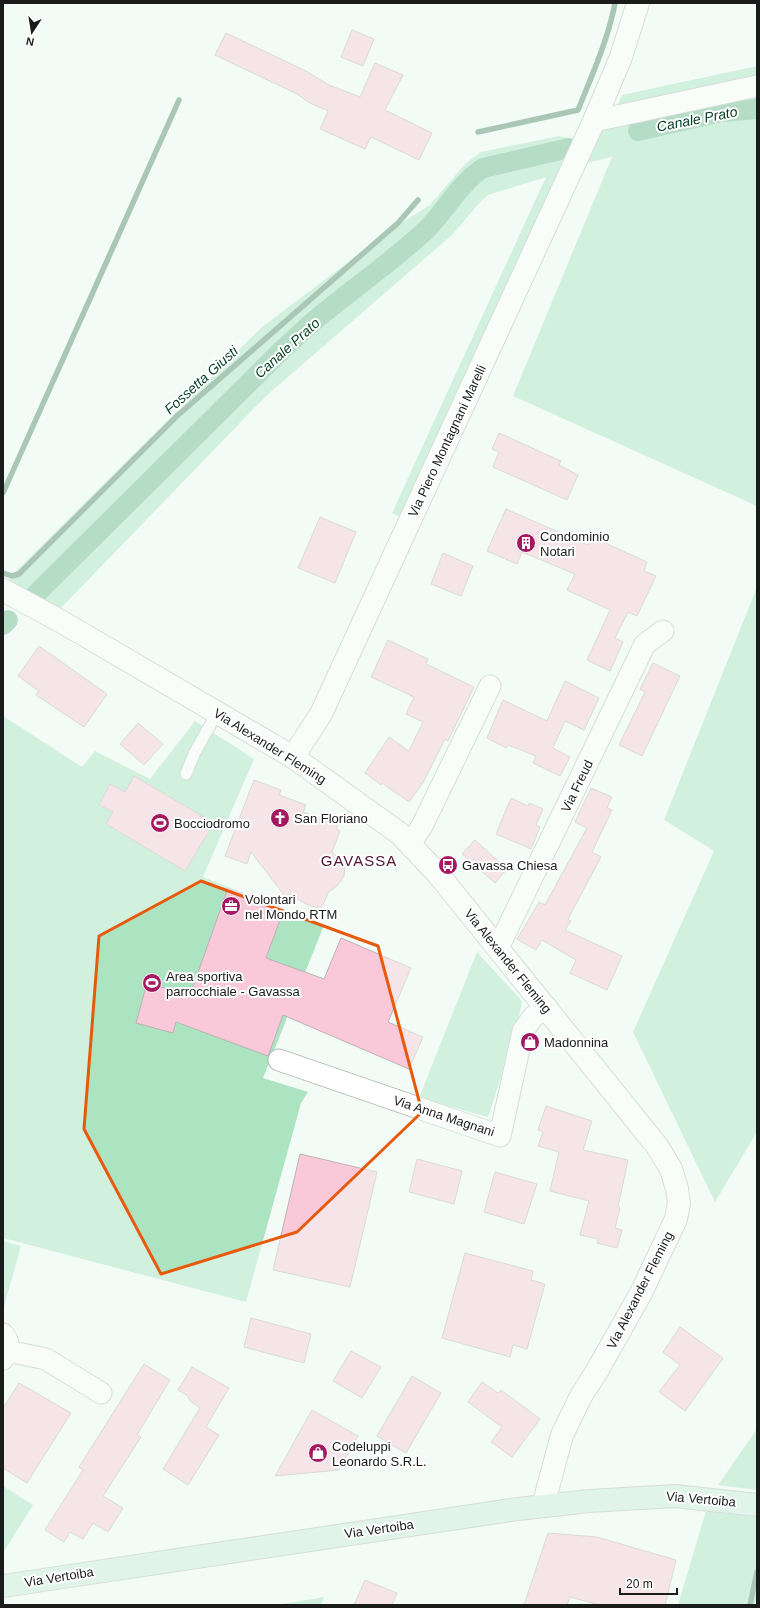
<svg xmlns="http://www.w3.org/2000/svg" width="760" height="1608" viewBox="0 0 760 1608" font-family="Arial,sans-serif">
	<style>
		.green { fill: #ace3c0 }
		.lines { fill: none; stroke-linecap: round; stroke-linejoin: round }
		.stream { stroke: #538768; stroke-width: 5.5 }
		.canal { stroke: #6cb58a; stroke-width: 20 }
		.building { fill: #f9c9da; stroke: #bcb2b5 }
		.service-casing { stroke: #b2bab5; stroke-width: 13 }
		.minor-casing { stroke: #b2bab5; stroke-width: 23 }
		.tertiary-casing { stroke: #b2bab5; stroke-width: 24 }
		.secondary-casing { stroke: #b2bab5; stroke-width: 24 }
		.service { stroke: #fff; stroke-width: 11 }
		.minor { stroke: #fff; stroke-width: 21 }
		.tertiary { stroke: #fff; stroke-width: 22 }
		.secondary { stroke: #c9ecd9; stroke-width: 22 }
		.marked { fill: none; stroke: #e8590c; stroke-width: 3; stroke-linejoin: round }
		.labels { text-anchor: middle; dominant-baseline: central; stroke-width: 4; stroke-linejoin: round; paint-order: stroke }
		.street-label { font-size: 13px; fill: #191c1a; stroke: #fff }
		.poi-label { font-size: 13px; fill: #191c1a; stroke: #fff; text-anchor: start }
		.water-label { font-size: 14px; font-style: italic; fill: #003e22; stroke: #fff }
		.quarter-label { font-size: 15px; letter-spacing: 1px; fill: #51112f; stroke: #fff }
	</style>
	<rect width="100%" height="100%" fill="#f2fbf5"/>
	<path class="green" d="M 757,66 L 757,506 L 513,396 L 612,157 L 573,166 L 612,117 L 622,95 Z
		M 559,136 L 568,138 L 573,143 L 403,518 L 392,513 L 546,177 L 488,195 L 481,201 L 452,235 L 267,395 L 60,609 L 8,579 L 262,327 L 396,226 L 430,205 L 466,163 L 481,152 Z
		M 757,587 L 757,1132 L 715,1202 L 633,1032 L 714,851 L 664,820 Z
		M 3,716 L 82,767 L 95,751 L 150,779 L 195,721 L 254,759 L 203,877 L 324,925 L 263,1078 L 308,1092 L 301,1103 L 246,1302 L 3,1238 Z
		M 477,952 L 522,1001 L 517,1028 L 488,1117 L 419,1098 Z
		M 3,1241 L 21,1246 L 3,1310 Z
		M 757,1429 L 757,1490 L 718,1485 Z
		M 3,1486 L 33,1505 L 3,1553 Z
		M 706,1511 L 757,1517 L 757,1605 L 678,1605 Z
		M 324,1597 L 321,1605 L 277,1605 Z"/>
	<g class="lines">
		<path class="stream" d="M 478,132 L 578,110 C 592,75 608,40 615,3
			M 3,493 L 179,100
			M 3,573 L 12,576 L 19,574 L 177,416 L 398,223 L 418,200
			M 750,1605 L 757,1572"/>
		<path class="canal" d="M 638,131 L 721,112 L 757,109
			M 34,596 L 284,348 C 296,338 307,326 320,316 C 355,287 393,261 426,230 C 446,210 459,184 483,168 L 569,148
			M 3,625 L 8,620"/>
	</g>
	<path class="building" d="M 352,30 L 374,39 L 363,66 L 341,57 Z
		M 226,33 L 306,71 L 329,85 L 360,97 L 375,63 L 403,75 L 385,110 L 432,133 L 419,160 L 371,137 L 365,149 L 320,129 L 328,111 L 310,103 L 297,94 L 215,55 Z
		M 499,433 L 561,461 L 559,465 L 578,475 L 567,500 L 493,467 L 499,452 L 492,449 Z
		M 506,509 L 588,545 L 592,537 L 647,562 L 644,571 L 656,576 L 637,616 L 628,612 L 615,638 L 623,642 L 610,671 L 587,660 L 610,610 L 567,590 L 575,574 L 522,552 L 517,564 L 487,551 Z
		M 320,517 L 356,532 L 335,583 L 298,568 Z
		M 443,553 L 473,566 L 461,596 L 431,584 Z
		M 388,640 L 428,659 L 426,664 L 474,687 L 448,741 L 445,739 L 424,781 L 409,802 L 382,783 L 381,785 L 365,773 L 389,737 L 409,751 L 423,722 L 406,714 L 414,697 L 371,677 Z
		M 39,646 L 107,694 L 84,727 L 36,695 L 39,691 L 18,676 Z
		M 653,663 L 680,676 L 642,756 L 619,745 L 645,692 L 640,689 Z
		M 565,681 L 599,698 L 584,730 L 565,721 L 553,748 L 570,757 L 560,776 L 533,763 L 536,756 L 508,745 L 506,748 L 487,738 L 503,700 L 547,721 Z
		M 138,723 L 163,744 L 144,765 L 120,744 Z
		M 134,776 L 214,823 L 185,871 L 106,824 L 113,812 L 99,805 L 110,784 L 125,792 Z
		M 254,780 L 281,790 L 279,795 L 306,805 L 303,812 L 338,825 L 336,829 L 340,831 L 332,852 L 343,863 L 345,869 L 344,876 L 338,885 L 328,893 L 321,909 L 306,904 L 289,894 L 287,899 L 251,852 L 247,864 L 225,856 Z
		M 591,788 L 612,797 L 607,808 L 612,810 L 592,852 L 601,857 L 568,919 L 571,921 L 565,930 L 622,956 L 607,990 L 570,973 L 576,960 L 542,940 L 536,950 L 517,939 L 539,902 L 545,905 L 587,828 L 575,822 Z
		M 511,798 L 528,806 L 529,803 L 543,809 L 536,825 L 540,827 L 531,849 L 496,834 Z
		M 475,840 L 507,869 L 495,883 L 462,854 Z
		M 228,888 L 284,909 L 266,958 L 324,979 L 341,938 L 411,968 L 388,1022 L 423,1037 L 409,1069 L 283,1015 L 268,1056 L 176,1022 L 173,1033 L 136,1023 L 147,983 L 190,995 Z
		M 546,1106 L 592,1121 L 583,1150 L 628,1160 L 618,1207 L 620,1208 L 615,1228 L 622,1230 L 617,1248 L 597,1243 L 598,1239 L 580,1235 L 589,1201 L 550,1191 L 559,1152 L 538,1146 L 543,1132 L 538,1130 Z
		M 300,1154 L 377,1172 L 350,1287 L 273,1270 Z
		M 417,1159 L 462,1171 L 454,1204 L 409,1192 Z
		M 495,1172 L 537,1184 L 524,1224 L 484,1212 Z
		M 465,1253 L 533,1271 L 531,1280 L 545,1284 L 527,1349 L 513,1345 L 510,1357 L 442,1338 Z
		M 251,1318 L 311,1334 L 304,1363 L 244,1347 Z
		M 680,1327 L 723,1358 L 685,1411 L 659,1392 L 680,1365 L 663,1352 Z
		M 351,1351 L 381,1367 L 362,1398 L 333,1381 Z
		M 144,1364 L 170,1380 L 137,1435 L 141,1437 L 103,1496 L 123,1508 L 108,1532 L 93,1523 L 83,1539 L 70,1532 L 64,1542 L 45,1530 L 83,1470 L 79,1467 Z
		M 192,1367 L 229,1388 L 206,1427 L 219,1435 L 188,1485 L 163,1469 L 200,1408 L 190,1401 L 188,1396 L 178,1390 Z
		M 412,1376 L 441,1393 L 406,1453 L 377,1436 Z
		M 482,1382 L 498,1393 L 501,1390 L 540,1419 L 512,1457 L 491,1442 L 502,1427 L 468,1402 Z
		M 19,1383 L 71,1413 L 27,1483 L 3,1468 L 3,1408 Z
		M 312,1410 L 358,1436 L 339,1470 L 275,1476 Z
		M 548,1533 L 597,1537 L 676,1560 L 665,1605 L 600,1605 L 570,1597 L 567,1605 L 524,1605 Z
		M 365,1580 L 397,1593 L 392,1605 L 354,1605 Z"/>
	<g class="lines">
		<g class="service-casing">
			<path id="service" d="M 186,774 L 195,752 L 217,713"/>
		</g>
		<g class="minor-casing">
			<path id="minor" d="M 594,121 L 757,86
				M 410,844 L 422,826 L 490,686
				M 498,948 L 645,644 L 663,631
				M 279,1060 L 500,1136 L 523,1031 L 533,1017 L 546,1007
				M 3,1334 C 10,1342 10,1351 3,1359
				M 8,1351 L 46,1359 L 101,1393"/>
		</g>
		<g class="tertiary-casing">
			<path id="tertiary" d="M 3,590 L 62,622 L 293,757 L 399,833 L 438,874 L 657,1146 L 671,1169 L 677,1189 L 679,1203 L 676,1219 L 641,1293 L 597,1371 L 581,1396 L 562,1435 L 543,1506
				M 293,757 L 321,714 L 594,121 L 621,57 L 638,3"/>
		</g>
		<g class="secondary-casing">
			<path id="secondary" d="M 3,1586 L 518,1509 L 589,1501 L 675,1496 L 757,1505"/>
		</g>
		<use href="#service" class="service"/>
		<use href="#minor" class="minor"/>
		<use href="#tertiary" class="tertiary"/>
		<use href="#secondary" class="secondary"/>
	</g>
	<path d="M0 0H760V1608H0ZM 201,881 L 378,946 L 422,1112 L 297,1232 L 161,1274 L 84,1129 L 99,936 Z" fill="#f2fbf5" fill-opacity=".55" fill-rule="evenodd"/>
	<path class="marked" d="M 201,881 L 378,946 L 422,1112 L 297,1232 L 161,1274 L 84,1129 L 99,936 Z"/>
	<defs>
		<g id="building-disc" transform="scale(1)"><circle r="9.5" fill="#a31860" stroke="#fff"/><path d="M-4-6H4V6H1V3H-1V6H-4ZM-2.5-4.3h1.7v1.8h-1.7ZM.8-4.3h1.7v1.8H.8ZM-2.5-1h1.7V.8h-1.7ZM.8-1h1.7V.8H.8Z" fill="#fff"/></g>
		<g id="church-disc" transform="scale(1)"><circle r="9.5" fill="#a31860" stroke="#fff"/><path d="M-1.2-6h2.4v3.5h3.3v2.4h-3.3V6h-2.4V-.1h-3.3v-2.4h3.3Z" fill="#fff"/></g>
		<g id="stadium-disc" transform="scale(1)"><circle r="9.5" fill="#a31860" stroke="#fff"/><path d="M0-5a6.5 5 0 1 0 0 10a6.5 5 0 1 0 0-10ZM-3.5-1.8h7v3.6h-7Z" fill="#fff"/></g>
		<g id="bus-disc" transform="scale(1)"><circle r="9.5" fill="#a31860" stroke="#fff"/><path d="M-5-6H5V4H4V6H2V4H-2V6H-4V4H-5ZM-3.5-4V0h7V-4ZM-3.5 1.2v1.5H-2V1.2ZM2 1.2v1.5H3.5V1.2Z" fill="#fff"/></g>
		<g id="office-disc" transform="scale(1)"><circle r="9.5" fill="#a31860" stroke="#fff"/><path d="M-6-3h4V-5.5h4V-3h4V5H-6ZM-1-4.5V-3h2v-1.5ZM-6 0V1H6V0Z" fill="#fff"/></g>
		<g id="shop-disc" transform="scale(1)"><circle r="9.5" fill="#a31860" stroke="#fff"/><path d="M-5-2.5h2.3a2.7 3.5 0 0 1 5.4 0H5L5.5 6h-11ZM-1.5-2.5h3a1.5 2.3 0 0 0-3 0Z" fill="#fff"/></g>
	</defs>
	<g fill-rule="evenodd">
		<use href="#building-disc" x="526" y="543"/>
		<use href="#church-disc" x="280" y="818"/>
		<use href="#stadium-disc" x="160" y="823"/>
		<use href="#bus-disc" x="448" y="865"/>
		<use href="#office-disc" x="231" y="906"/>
		<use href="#stadium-disc" x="152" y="983"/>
		<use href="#shop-disc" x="530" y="1042"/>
		<use href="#shop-disc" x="318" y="1453"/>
	</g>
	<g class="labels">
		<g class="street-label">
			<text transform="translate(447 441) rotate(-65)">Via Piero Montagnani Marelli</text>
			<text transform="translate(270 746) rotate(32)">Via Alexander Fleming</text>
			<text transform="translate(577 786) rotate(-64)">Via Freud</text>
			<text transform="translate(508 961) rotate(51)">Via Alexander Fleming</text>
			<text transform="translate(444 1116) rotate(18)">Via Anna Magnani</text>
			<text transform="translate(640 1290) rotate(-63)">Via Alexander Fleming</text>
			<text transform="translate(701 1499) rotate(5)">Via Vertoiba</text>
			<text transform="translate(379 1529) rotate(-8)">Via Vertoiba</text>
			<text transform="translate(59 1577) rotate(-9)">Via Vertoiba</text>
		</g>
		<g class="poi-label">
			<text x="540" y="536">Condominio<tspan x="540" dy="15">Notari</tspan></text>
			<text x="294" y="818">San Floriano</text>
			<text x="174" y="823">Bocciodromo</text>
			<text x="462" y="865">Gavassa Chiesa</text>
			<text x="245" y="899">Volontari<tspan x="245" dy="15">nel Mondo RTM</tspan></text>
			<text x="166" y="976">Area sportiva<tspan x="166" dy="15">parrocchiale - Gavassa</tspan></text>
			<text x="544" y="1042">Madonnina</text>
			<text x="332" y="1446">Codeluppi<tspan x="332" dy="15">Leonardo S.R.L.</tspan></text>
		</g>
		<g class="water-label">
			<text transform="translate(697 119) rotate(-11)">Canale Prato</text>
			<text transform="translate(287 348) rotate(-42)">Canale Prato</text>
			<text transform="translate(201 380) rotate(-42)">Fossetta Giusti</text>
		</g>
		<g class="quarter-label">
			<text x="359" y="860">GAVASSA</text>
		</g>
	</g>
	<rect width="760" height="1608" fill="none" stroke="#191c1a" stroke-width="8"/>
	<g transform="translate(32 32) rotate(192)" stroke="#ffffff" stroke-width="3" paint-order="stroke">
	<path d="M0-3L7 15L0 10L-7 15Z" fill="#191c1a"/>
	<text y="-6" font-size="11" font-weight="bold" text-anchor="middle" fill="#191c1a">N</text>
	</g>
	<path d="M620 1588v6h57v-6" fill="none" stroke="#191c1a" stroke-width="2"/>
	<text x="626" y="1588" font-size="12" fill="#191c1a" stroke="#ffffff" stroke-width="3" paint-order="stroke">20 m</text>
</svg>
